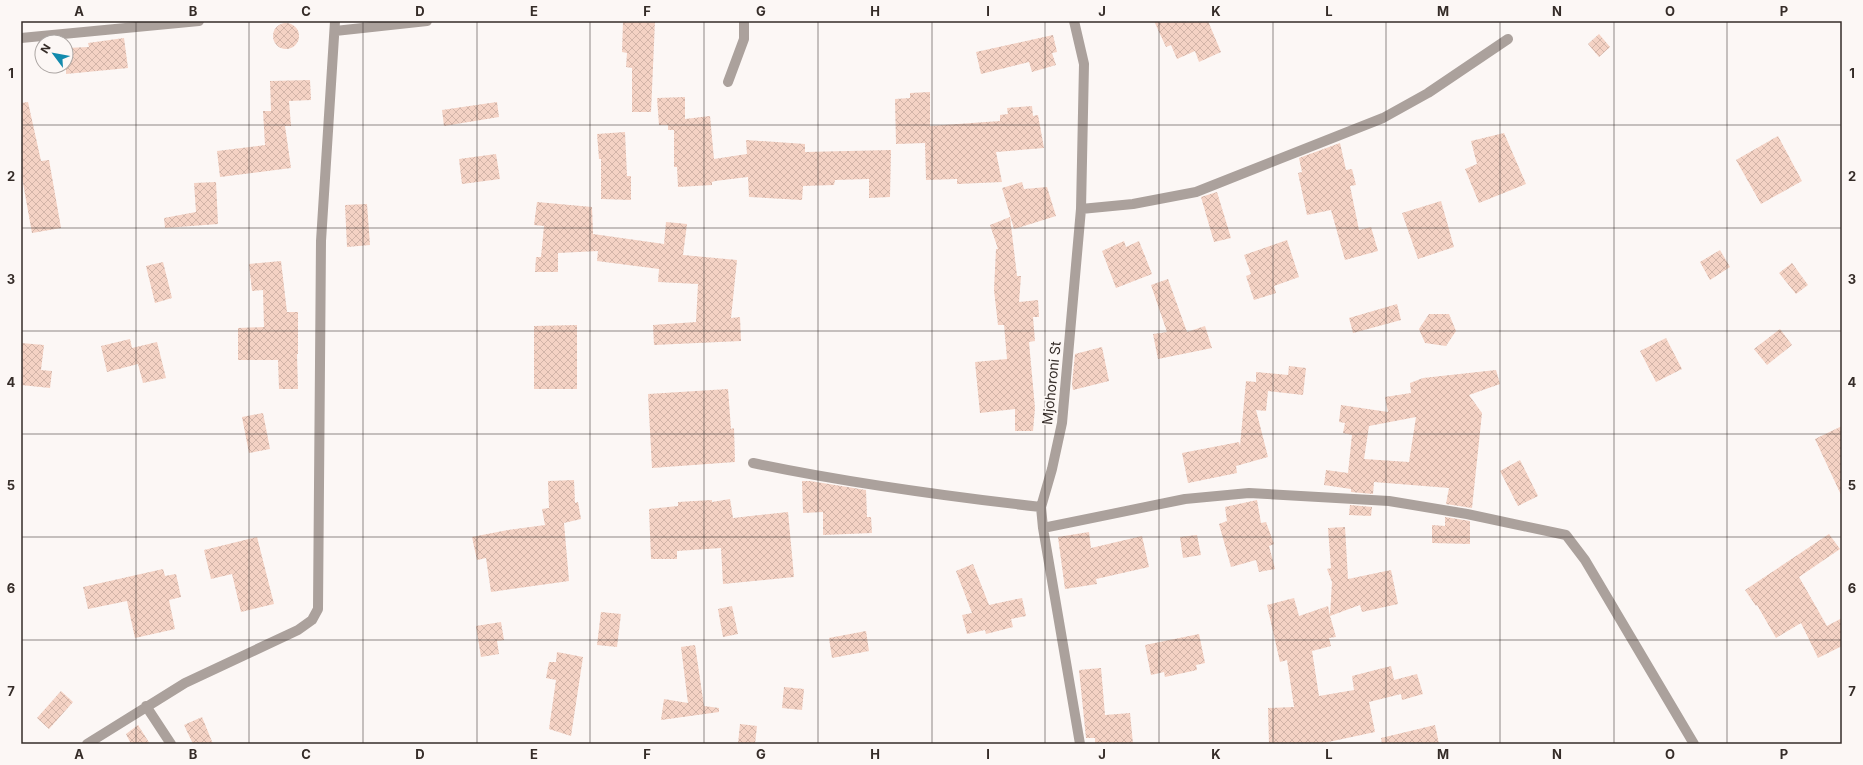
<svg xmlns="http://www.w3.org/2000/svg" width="1863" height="765" viewBox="0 0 1863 765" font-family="Inter,sans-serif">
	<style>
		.building { fill: url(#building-cross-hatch); fill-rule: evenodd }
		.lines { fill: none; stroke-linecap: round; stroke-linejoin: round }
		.minor { stroke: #aba19c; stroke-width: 10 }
		.grid { fill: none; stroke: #352c28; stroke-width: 1; stroke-opacity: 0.55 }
		.labels { text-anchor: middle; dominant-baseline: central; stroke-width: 3.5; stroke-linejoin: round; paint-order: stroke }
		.street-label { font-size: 14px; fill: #352c28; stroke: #fcf7f5 }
		.neatline { fill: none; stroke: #352c28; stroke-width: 1.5 }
		.grid-label { font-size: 13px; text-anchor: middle; font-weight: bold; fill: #352c28 }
	</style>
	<defs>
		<pattern id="building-cross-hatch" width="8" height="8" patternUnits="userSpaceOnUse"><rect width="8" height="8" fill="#f4d2c4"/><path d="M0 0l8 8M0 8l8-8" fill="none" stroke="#d2b4a8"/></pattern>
	</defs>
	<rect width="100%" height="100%" fill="#fcf7f5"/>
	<path class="building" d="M 623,21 L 655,21 L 651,112 L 632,112 L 632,68 L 626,67 L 627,53 L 622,52 Z
		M 1154,21 L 1208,21 L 1221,52 L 1199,62 L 1195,51 L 1177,59 L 1171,45 L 1166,47 Z
		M273 36a13 13 0 1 1 26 0a13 13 0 1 1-26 0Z
		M 1599,34 L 1610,47 L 1599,57 L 1588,44 Z
		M 1053,35 L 1057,52 L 1052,53 L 1056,65 L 1032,72 L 1029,62 L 981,74 L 976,52 Z
		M 124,38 L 128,68 L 66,74 L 66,48 L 89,47 L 88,43 Z
		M 310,80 L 311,100 L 289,101 L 291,126 L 285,126 L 291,168 L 220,177 L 217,151 L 265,145 L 263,111 L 271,111 L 270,81 Z
		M 930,92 L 930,126 L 1000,121 L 1000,115 L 1008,114 L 1007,108 L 1032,106 L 1033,116 L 1038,115 L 1044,148 L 996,152 L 1002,182 L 957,184 L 957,179 L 926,180 L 925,143 L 896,144 L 895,99 L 910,98 L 910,93 Z
		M 685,97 L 685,119 L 710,116 L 714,159 L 747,154 L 746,140 L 805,144 L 805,152 L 891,150 L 890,197 L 869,198 L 869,179 L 835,180 L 834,185 L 803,186 L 802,200 L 749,197 L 748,177 L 715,181 L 712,182 L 712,185 L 678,187 L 677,167 L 674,167 L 674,130 L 668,130 L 668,125 L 659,125 L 657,98 Z
		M 28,102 L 41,161 L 49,160 L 61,228 L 32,233 L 21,172 L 21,103 Z
		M 497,102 L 499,117 L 444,126 L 442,110 Z
		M 625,132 L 627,176 L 631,176 L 631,200 L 601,199 L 601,159 L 599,159 L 597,134 Z
		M 1504,133 L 1526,184 L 1479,203 L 1465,169 L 1477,164 L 1471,141 Z
		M 1778,136 L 1802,181 L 1761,204 L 1736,160 Z
		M 1340,143 L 1346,170 L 1352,169 L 1356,185 L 1350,186 L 1359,230 L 1371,227 L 1378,251 L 1345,260 L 1331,210 L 1307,215 L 1298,173 L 1302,172 L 1299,158 Z
		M 496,154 L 500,179 L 462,184 L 459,159 Z
		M 216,182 L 218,224 L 165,228 L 164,218 L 196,212 L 194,183 Z
		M 1022,182 L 1024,189 L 1047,187 L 1056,216 L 1014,229 L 1002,188 Z
		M 1217,192 L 1231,238 L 1214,242 L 1201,197 Z
		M 1441,201 L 1454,247 L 1418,259 L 1402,213 Z
		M 537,202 L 592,207 L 593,234 L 664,244 L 666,222 L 687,224 L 683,255 L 737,260 L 731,318 L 740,317 L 741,341 L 654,345 L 653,325 L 696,322 L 698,284 L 658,282 L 659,269 L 597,261 L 598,251 L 558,253 L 558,272 L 535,272 L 536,257 L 541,257 L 544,226 L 534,225 Z
		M 367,204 L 370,245 L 347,247 L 345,205 Z
		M 1010,217 L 1017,276 L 1021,276 L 1019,302 L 1038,300 L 1039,317 L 1033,317 L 1035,341 L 1029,342 L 1035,408 L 1033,431 L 1015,431 L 1015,409 L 980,413 L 975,362 L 1007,359 L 1004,325 L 998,325 L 994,290 L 996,249 L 998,249 L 990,225 Z
		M 1287,240 L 1299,277 L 1274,286 L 1276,293 L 1254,300 L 1246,276 L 1251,274 L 1244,255 Z
		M 1124,241 L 1126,247 L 1139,241 L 1152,274 L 1116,288 L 1102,251 Z
		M 1720,250 L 1730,267 L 1710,280 L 1700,262 Z
		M 281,261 L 287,312 L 298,312 L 298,354 L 297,354 L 298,389 L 279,389 L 278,360 L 238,360 L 238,328 L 264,327 L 263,290 L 252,291 L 249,264 Z
		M 163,262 L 172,298 L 155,303 L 146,266 Z
		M 1792,263 L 1808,285 L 1796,294 L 1779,273 Z
		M 1168,279 L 1187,332 L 1205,326 L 1212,348 L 1158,359 L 1153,334 L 1167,332 L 1151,285 Z
		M 1397,304 L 1401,320 L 1353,333 L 1349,318 Z
		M 1429,314 L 1449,314 L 1456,331 L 1446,346 L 1425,343 L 1419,329 Z
		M 577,325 L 577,389 L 534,389 L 534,326 Z
		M 1780,329 L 1792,345 L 1767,365 L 1754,349 Z
		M 1666,338 L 1682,369 L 1656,382 L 1640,351 Z
		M 130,339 L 132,348 L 157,342 L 166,378 L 143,383 L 138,364 L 107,372 L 101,346 Z
		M 21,343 L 44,345 L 41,370 L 52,371 L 50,388 L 21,385 Z
		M 1102,347 L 1109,381 L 1073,390 L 1072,384 L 1075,354 Z
		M 1289,366 L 1306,368 L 1303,395 L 1268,391 L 1266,411 L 1256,410 L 1268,457 L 1236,466 L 1237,473 L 1188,483 L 1182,453 L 1239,442 L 1240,446 L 1246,381 L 1256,382 L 1256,372 L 1288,375 Z
		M 1496,370 L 1500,384 L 1469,395 L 1482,413 L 1472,508 L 1446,504 L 1449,488 L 1374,482 L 1373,494 L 1351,492 L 1351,489 L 1324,485 L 1326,470 L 1348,473 L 1352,435 L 1343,433 L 1345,423 L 1339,422 L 1341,405 L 1388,412 L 1385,397 L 1411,393 L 1410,383 L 1423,378 ZM 1416,417 L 1409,462 L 1364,459 L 1369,426 Z
		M 728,389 L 731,429 L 734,428 L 735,462 L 652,468 L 648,394 Z
		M 263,413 L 270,449 L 249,453 L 242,417 Z
		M 1842,426 L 1842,497 L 1815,439 Z
		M 1520,460 L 1538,496 L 1518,506 L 1500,471 Z
		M 574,480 L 575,503 L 578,502 L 581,519 L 564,523 L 569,581 L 491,592 L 486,558 L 477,560 L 472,537 L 508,530 L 545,525 L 542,509 L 549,508 L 548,481 Z
		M 802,481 L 810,481 L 866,490 L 867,517 L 871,517 L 872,533 L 823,535 L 823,512 L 803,513 Z
		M 730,499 L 733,518 L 788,512 L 794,577 L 723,584 L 721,548 L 677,551 L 677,559 L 651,559 L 649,509 L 678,506 L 678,502 L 712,500 L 712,502 Z
		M 1257,500 L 1261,523 L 1266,522 L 1274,544 L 1269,546 L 1275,569 L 1259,572 L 1256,560 L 1231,567 L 1219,524 L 1227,521 L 1225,507 Z
		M 1350,505 L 1372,507 L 1371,516 L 1349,515 Z
		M 1445,517 L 1470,521 L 1470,544 L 1432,543 L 1432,525 L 1445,526 Z
		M 1345,527 L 1348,579 L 1391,570 L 1398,604 L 1362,612 L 1360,605 L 1330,616 L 1336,637 L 1329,638 L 1331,646 L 1312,651 L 1319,696 L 1354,690 L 1352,676 L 1391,666 L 1394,680 L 1417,674 L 1423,694 L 1402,700 L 1401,694 L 1369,702 L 1375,732 L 1319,744 L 1269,744 L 1268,708 L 1294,707 L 1287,660 L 1280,662 L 1267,605 L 1294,598 L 1299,616 L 1328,606 L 1330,616 L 1332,582 L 1327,569 L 1331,568 L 1328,528 Z
		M 1089,532 L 1091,548 L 1142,536 L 1149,567 L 1096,579 L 1097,584 L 1065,589 L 1058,537 Z
		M 1829,534 L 1840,549 L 1799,577 L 1827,626 L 1842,618 L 1842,646 L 1818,658 L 1801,623 L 1776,638 L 1757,605 L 1756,606 L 1745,590 Z
		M 1197,535 L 1201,555 L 1183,558 L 1180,537 Z
		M 257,537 L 274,604 L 241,612 L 232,574 L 211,579 L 204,550 Z
		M 973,564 L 989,605 L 1022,598 L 1026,616 L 1011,619 L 1013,627 L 986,634 L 985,630 L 967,634 L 962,615 L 972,613 L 956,571 Z
		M 163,569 L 165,576 L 176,574 L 181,597 L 169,600 L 175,629 L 135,638 L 127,601 L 88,609 L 83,587 Z
		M 732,606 L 738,634 L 723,637 L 718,609 Z
		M 601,612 L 621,614 L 617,647 L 597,645 Z
		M 501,622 L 504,640 L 497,641 L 499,654 L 481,657 L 476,626 Z
		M 866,631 L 869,651 L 832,658 L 829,638 Z
		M 1199,634 L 1205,663 L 1196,665 L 1197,670 L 1165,677 L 1164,672 L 1151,675 L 1145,645 Z
		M 695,645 L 704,706 L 719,708 L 719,712 L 661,720 L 664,699 L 688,703 L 681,647 Z
		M 557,652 L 583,657 L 571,736 L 549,729 L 556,680 L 546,678 L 549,662 L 556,662 Z
		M 1101,668 L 1105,715 L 1130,713 L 1133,744 L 1095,744 L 1095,738 L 1086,738 L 1079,670 Z
		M 784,687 L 804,689 L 802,710 L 782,708 Z
		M 61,691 L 73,702 L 49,729 L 37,718 Z
		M 202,717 L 213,744 L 193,744 L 184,725 Z
		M 740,724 L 757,726 L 755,744 L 738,744 Z
		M 138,725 L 150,744 L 131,744 L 126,734 Z
		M 1435,725 L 1439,744 L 1382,744 L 1381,738 Z"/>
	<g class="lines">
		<path class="minor" d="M 1074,21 L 1084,64 L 1081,209 L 1062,423 L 1052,469 L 1041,507 L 1043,528 L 1080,744
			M 335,31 L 427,21
			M 21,38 L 199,21
			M 728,82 L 744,39 L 744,21
			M 1081,209 L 1133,204 L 1196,192 L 1383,118 L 1428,93 L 1508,39
			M 753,463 C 848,483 944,496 1041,507
			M 1043,528 L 1185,499 L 1249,493 L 1389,501 L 1467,514 L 1566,535 L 1585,560 L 1694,744
			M 146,706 L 171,744
			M 87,744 L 185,683 L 298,630 L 312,620 L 318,609 L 321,241 L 335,21"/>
	</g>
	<path class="grid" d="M 136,21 L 136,744M 249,21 L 249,744M 363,21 L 363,744M 477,21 L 477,744M 590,21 L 590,744M 704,21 L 704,744M 818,21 L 818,744M 932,21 L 932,744M 1045,21 L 1045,744M 1159,21 L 1159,744M 1273,21 L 1273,744M 1386,21 L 1386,744M 1500,21 L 1500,744M 1614,21 L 1614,744M 1727,21 L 1727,744M 21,125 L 1842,125M 21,228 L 1842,228M 21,331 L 1842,331M 21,434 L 1842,434M 21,537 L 1842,537M 21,640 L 1842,640"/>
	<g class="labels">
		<g class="street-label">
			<text transform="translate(1051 383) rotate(-84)">Mjohoroni St</text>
		</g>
	</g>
	<rect width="1863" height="765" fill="none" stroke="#fcf7f5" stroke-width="44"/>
	<g transform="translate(54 54) rotate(302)"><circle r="19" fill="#fcf7f5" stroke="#aca6a3"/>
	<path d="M0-3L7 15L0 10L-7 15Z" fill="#128aad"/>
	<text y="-6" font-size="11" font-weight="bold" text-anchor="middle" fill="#352c28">N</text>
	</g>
	<rect x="22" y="22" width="1819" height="721" class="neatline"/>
	<g class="grid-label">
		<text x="79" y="16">A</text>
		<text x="193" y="16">B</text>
		<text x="306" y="16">C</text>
		<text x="420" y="16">D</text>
		<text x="534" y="16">E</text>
		<text x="647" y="16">F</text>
		<text x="761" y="16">G</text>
		<text x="875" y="16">H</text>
		<text x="988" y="16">I</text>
		<text x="1102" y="16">J</text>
		<text x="1216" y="16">K</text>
		<text x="1329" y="16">L</text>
		<text x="1443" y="16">M</text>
		<text x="1557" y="16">N</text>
		<text x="1670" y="16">O</text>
		<text x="1784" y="16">P</text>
		<text x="11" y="78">1</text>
		<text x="1852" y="78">1</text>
		<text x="11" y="181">2</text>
		<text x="1852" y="181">2</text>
		<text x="11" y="284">3</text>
		<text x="1852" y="284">3</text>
		<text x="11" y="387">4</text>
		<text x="1852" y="387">4</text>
		<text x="11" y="490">5</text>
		<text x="1852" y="490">5</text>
		<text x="11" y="593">6</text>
		<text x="1852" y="593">6</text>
		<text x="11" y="696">7</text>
		<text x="1852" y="696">7</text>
		<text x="79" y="759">A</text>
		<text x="193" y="759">B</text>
		<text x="306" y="759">C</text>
		<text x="420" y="759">D</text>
		<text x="534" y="759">E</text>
		<text x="647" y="759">F</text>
		<text x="761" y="759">G</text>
		<text x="875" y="759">H</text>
		<text x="988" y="759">I</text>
		<text x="1102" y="759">J</text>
		<text x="1216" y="759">K</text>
		<text x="1329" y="759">L</text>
		<text x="1443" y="759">M</text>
		<text x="1557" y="759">N</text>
		<text x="1670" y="759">O</text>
		<text x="1784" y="759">P</text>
	</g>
</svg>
